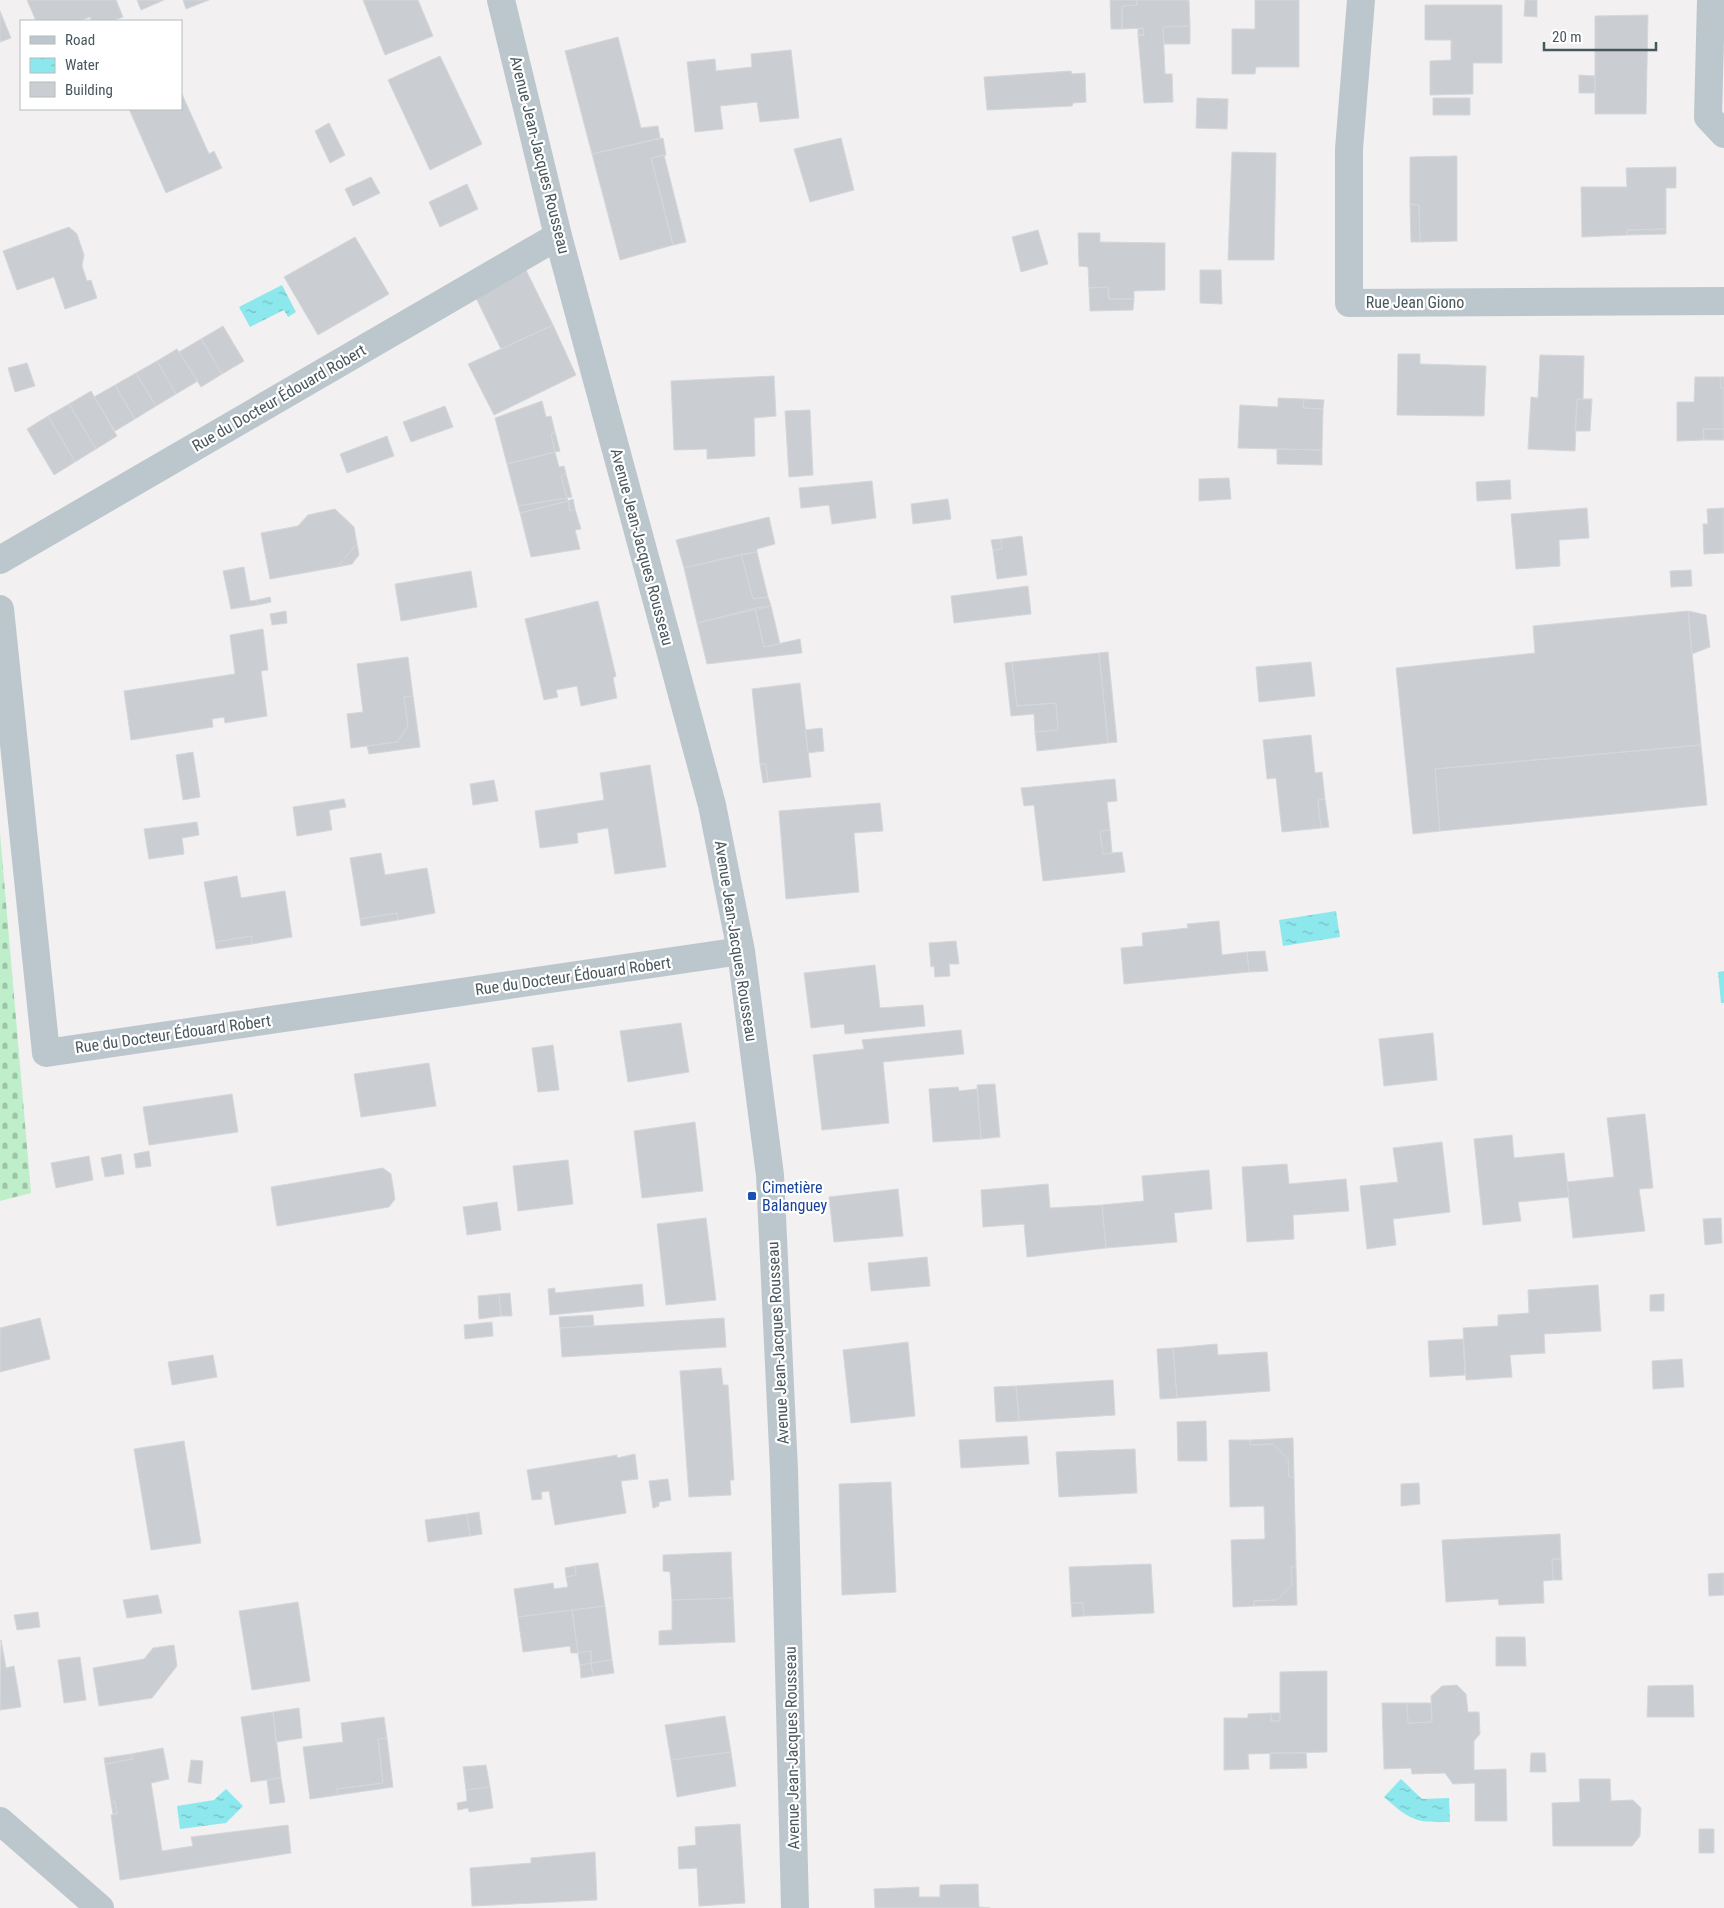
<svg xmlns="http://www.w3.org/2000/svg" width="1724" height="1908" viewBox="0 0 1724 1908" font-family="'Roboto Condensed',sans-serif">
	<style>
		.cemetery { fill: url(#cemetery-stones) }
		.water { fill: url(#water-ripples) }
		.building { fill: #caced2; stroke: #d4d7db }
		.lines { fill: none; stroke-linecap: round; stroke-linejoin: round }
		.minor { stroke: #bcc7cd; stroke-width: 28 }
		.transit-dot { fill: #1a4fb4; stroke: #fff; stroke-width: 2 }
		.labels { text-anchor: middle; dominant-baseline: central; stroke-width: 4.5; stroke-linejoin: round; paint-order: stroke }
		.street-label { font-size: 16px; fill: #48575d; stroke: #fff }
		.transit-label { font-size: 16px; fill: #164399; stroke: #fff; text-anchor: start }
	</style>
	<defs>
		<pattern id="cemetery-stones" width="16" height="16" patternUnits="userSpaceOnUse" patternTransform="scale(1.25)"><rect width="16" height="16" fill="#bfefca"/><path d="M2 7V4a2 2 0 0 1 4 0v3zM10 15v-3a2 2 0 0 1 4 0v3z" fill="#9dc4a7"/></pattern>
		<pattern id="water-ripples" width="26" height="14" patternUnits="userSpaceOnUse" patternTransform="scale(1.25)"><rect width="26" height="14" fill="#8ce8ec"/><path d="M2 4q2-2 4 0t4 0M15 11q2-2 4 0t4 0" fill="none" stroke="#74bfc2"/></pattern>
	</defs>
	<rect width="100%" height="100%" fill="#f2f0f0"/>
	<path class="cemetery" d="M 0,833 L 31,1193 L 0,1201 Z"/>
	<path class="water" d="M 282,285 L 296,312 L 288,317 L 284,310 L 250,327 L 239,307 Z
		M 1336,911 L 1340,937 L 1283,946 L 1279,920 Z
		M 1724,971 L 1724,1003 L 1721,1003 L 1718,972 Z
		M 1401,1779 L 1422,1799 L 1449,1798 L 1450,1822 C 1415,1823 1410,1820 1384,1797 Z
		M 226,1789 L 243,1806 L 226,1823 L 180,1829 L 177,1806 L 214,1800 Z"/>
	<path class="building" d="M 27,0 L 116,0 L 123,17 L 112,21 L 92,21 L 90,17 L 79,21 L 36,21 Z
		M 137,0 L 164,0 L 141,10 Z
		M 183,0 L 209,0 L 186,9 Z
		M 363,0 L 418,0 L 433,36 L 385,55 Z
		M 1110,0 L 1137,0 L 1137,5 L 1122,6 L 1122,29 L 1111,29 Z
		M 1137,0 L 1189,0 L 1190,26 L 1163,27 L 1165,74 L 1172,74 L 1173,102 L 1144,103 L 1138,35 L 1144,35 L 1143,28 L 1122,29 L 1122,6 L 1137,5 Z
		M 1255,0 L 1299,0 L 1299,67 L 1256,67 L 1255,74 L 1232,74 L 1232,29 L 1255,29 Z
		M 1525,0 L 1537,0 L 1537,17 L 1524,16 Z
		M 1425,5 L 1502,5 L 1502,63 L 1473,63 L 1473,94 L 1430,95 L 1430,61 L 1451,60 L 1451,40 L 1425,40 Z
		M 0,11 L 11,38 L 0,42 Z
		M 1648,15 L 1646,114 L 1595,114 L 1595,16 Z
		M 1190,26 L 1190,44 L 1164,44 L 1163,27 Z
		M 1143,28 L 1144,35 L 1138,35 L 1138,29 Z
		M 618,37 L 641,128 L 658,126 L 660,138 L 592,154 L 565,51 Z
		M 791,50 L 799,118 L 760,122 L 757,102 L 720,106 L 723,129 L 695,132 L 687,62 L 715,59 L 716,71 L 752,67 L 751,54 Z
		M 440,56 L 482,144 L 430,170 L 388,80 Z
		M 1071,71 L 1072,74 L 1085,73 L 1086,102 L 1073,103 L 1072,106 L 987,110 L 984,77 Z
		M 1579,75 L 1595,76 L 1595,93 L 1579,93 Z
		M 181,92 L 209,154 L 214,151 L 222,168 L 166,193 L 129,109 L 181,109 Z
		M 1197,98 L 1228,99 L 1227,129 L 1196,128 Z
		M 1433,98 L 1470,98 L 1470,115 L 1433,115 Z
		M 329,123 L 345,155 L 330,163 L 315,131 Z
		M 663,138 L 666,155 L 651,158 L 673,245 L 620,260 L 592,154 Z
		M 841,138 L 854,190 L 810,202 L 794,149 Z
		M 1232,152 L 1276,153 L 1274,260 L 1228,260 Z
		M 664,155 L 686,242 L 673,245 L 651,158 Z
		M 1457,156 L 1457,241 L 1420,242 L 1419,205 L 1410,204 L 1410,157 Z
		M 1676,167 L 1676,188 L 1666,188 L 1666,229 L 1627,230 L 1627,235 L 1582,237 L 1581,187 L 1627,187 L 1626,168 Z
		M 371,177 L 380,193 L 353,206 L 345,189 Z
		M 467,184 L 478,209 L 440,227 L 429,202 Z
		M 1410,204 L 1419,205 L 1420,242 L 1411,242 Z
		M 69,227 L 77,234 L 84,255 L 82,266 L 87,281 L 91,280 L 97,298 L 65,309 L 54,277 L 17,290 L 3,251 Z
		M 1666,229 L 1666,234 L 1627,235 L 1627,230 Z
		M 1038,230 L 1048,264 L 1021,272 L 1012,237 Z
		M 1078,233 L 1100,233 L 1100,242 L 1165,243 L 1165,290 L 1134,291 L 1134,299 L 1109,299 L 1108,287 L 1089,288 L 1088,267 L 1079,266 Z
		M 355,237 L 389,294 L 318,335 L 284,277 Z
		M 524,266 L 553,325 L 501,349 L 475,296 Z
		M 1200,270 L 1221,270 L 1222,304 L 1200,303 Z
		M 1108,287 L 1109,299 L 1134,299 L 1133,310 L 1090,311 L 1089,288 Z
		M 553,325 L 576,375 L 494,415 L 468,364 Z
		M 223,326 L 244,361 L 222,374 L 201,339 Z
		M 201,339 L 222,374 L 201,387 L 179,352 Z
		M 177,349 L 198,381 L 176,394 L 157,361 Z
		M 1398,354 L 1420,354 L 1420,364 L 1486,366 L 1484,416 L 1397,415 Z
		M 1540,355 L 1584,356 L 1583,399 L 1577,399 L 1575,451 L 1528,449 L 1531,397 L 1538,398 Z
		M 157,361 L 176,394 L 156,406 L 136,373 Z
		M 27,363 L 35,386 L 15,392 L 8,368 Z
		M 136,373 L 156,406 L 135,419 L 115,385 Z
		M 774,376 L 776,416 L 754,418 L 755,456 L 707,459 L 707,449 L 674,450 L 671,381 Z
		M 1695,377 L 1720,377 L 1721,388 L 1724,388 L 1724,429 L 1703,429 L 1704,440 L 1677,441 L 1677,402 L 1694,402 Z
		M 1720,377 L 1724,377 L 1724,388 L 1721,388 Z
		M 115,385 L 135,419 L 115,431 L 94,397 Z
		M 91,391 L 117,436 L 96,449 L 69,404 Z
		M 1278,398 L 1304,399 L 1303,408 L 1323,409 L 1322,450 L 1238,448 L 1240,405 L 1278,407 Z
		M 1304,399 L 1324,400 L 1323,409 L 1303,408 Z
		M 1577,399 L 1592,399 L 1590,431 L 1575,431 Z
		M 542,401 L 546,417 L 551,416 L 555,432 L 551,434 L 555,452 L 507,464 L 495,418 Z
		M 69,404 L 96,449 L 75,462 L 48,416 Z
		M 445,406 L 453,427 L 411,442 L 403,422 Z
		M 810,410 L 813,475 L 789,477 L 785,411 Z
		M 48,416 L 75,462 L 54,475 L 27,429 Z
		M 1703,429 L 1724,429 L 1724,440 L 1704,440 Z
		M 555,432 L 560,451 L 555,452 L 551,434 Z
		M 387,436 L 394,456 L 347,473 L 340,454 Z
		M 1277,449 L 1322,450 L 1322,465 L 1277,464 Z
		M 555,452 L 559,467 L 564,466 L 566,474 L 561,476 L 567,498 L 518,506 L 507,464 Z
		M 566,474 L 572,497 L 567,498 L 561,476 Z
		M 1229,478 L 1231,499 L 1199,501 L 1199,479 Z
		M 1510,480 L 1511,499 L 1477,501 L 1476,482 Z
		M 872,481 L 876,518 L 832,524 L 829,505 L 801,508 L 799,488 Z
		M 567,498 L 568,501 L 520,513 L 518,506 Z
		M 573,499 L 575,509 L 570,511 L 568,501 Z
		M 948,499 L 951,519 L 913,524 L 911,504 Z
		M 568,501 L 570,511 L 575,509 L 581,529 L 575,530 L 580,549 L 531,557 L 520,513 Z
		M 1587,508 L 1589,538 L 1559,540 L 1560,566 L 1516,569 L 1511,514 Z
		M 1724,508 L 1724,553 L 1704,554 L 1703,524 L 1708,524 L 1707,509 Z
		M 335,509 L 354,527 L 357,544 L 337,567 L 270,579 L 261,533 L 298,526 L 308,515 Z
		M 769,517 L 775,544 L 757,549 L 757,552 L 684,568 L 676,540 Z
		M 1022,536 L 1027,575 L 997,579 L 993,550 L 1002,549 L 1001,539 Z
		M 1001,539 L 1002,549 L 993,550 L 991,540 Z
		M 357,544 L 359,555 L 352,564 L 337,567 Z
		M 757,552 L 768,597 L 753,599 L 741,554 Z
		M 741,554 L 753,599 L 768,597 L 771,606 L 697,623 L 684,568 Z
		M 244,567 L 250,601 L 257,600 L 258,605 L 231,609 L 223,571 Z
		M 1691,570 L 1692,586 L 1671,587 L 1670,571 Z
		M 471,571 L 477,607 L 401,621 L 395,584 Z
		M 1028,586 L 1031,614 L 954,623 L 951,596 Z
		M 270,597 L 271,602 L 258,605 L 257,600 Z
		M 598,601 L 616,676 L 613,678 L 617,698 L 581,706 L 577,686 L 556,690 L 558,697 L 544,700 L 525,619 Z
		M 771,606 L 780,644 L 764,647 L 755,608 Z
		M 755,608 L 764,647 L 800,639 L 802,653 L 707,664 L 697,623 Z
		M 286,611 L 287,623 L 272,625 L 270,614 Z
		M 1688,611 L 1706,615 L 1710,647 L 1692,654 Z
		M 1688,611 L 1701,745 L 1435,769 L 1440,831 L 1413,834 L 1396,668 L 1535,653 L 1533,626 Z
		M 263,629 L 268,670 L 261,671 L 267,716 L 225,723 L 224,717 L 212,719 L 213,727 L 131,740 L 124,691 L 235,674 L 230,635 Z
		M 1108,652 L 1117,742 L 1108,743 L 1099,653 Z
		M 1099,653 L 1108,743 L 1037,751 L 1035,732 L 1058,730 L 1056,703 L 1017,706 L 1012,662 Z
		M 408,657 L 413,696 L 404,697 L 408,726 L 397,742 L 351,748 L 347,714 L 363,712 L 357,664 Z
		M 1012,662 L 1017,706 L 1056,703 L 1058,730 L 1035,732 L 1034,714 L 1011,716 L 1005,663 Z
		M 1311,662 L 1315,696 L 1259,702 L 1256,667 Z
		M 800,683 L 811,777 L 768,782 L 766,764 L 760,764 L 752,689 Z
		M 413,696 L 420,747 L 369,754 L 367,746 L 397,742 L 408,726 L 404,697 Z
		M 822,728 L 824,751 L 808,753 L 805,730 Z
		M 1311,735 L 1315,773 L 1322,772 L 1325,799 L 1318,800 L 1321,828 L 1282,832 L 1276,778 L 1267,779 L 1263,740 Z
		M 1701,745 L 1707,805 L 1440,831 L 1435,769 Z
		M 193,752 L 200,797 L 183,800 L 176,755 Z
		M 760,764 L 766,764 L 768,782 L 763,783 Z
		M 650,765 L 666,867 L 615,874 L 608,828 L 577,833 L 578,843 L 540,848 L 535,811 L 604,800 L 600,773 Z
		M 1115,779 L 1117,801 L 1107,802 L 1110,830 L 1100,831 L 1103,854 L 1122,852 L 1125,872 L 1043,881 L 1034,805 L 1024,806 L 1021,788 Z
		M 494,780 L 498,801 L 473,805 L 470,784 Z
		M 344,799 L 346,807 L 329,810 L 332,830 L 297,836 L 293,807 Z
		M 1325,799 L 1329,827 L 1321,828 L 1318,800 Z
		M 880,803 L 883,831 L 854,833 L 859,892 L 786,899 L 779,811 Z
		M 197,822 L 199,835 L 182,838 L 184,854 L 149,859 L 144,829 Z
		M 1110,830 L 1112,853 L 1103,854 L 1100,831 Z
		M 381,853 L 385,875 L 427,868 L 435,913 L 398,920 L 397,913 L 360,919 L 350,858 Z
		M 237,876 L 241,898 L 285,891 L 292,937 L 252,944 L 251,936 L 215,942 L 204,882 Z
		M 397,913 L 398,920 L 361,926 L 360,919 Z
		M 1219,921 L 1222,955 L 1247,952 L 1249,972 L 1124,984 L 1121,948 L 1143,946 L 1142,933 L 1188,928 L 1187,924 Z
		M 251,936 L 252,944 L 216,949 L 215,942 Z
		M 956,941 L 959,964 L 949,964 L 950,976 L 935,977 L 934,966 L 931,967 L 929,943 Z
		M 1265,951 L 1268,971 L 1249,972 L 1247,952 Z
		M 875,965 L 880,1008 L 923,1005 L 925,1026 L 845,1034 L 844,1024 L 811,1028 L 804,973 Z
		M 681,1023 L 689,1072 L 628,1082 L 620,1031 Z
		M 961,1030 L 964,1054 L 883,1062 L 889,1123 L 822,1130 L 813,1055 L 864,1049 L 862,1040 Z
		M 1433,1033 L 1437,1080 L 1384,1086 L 1379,1039 Z
		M 553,1045 L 559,1090 L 538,1092 L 532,1048 Z
		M 429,1063 L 436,1106 L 361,1117 L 354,1074 Z
		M 995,1084 L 1000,1137 L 981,1139 L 977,1085 Z
		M 958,1087 L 959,1091 L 977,1089 L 981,1139 L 933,1142 L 929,1089 Z
		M 232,1094 L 238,1132 L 149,1145 L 143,1107 Z
		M 1645,1114 L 1653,1188 L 1639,1189 L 1645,1231 L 1573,1238 L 1567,1182 L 1614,1177 L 1607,1118 Z
		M 695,1122 L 703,1191 L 642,1198 L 634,1131 Z
		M 1512,1135 L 1514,1158 L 1564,1153 L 1569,1197 L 1518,1202 L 1521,1221 L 1483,1225 L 1474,1139 Z
		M 1442,1142 L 1450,1212 L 1393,1219 L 1396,1245 L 1367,1249 L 1360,1186 L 1398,1182 L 1393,1148 Z
		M 149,1151 L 151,1166 L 136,1168 L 134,1154 Z
		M 121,1154 L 124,1174 L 105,1177 L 101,1158 Z
		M 89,1156 L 93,1180 L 56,1188 L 51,1163 Z
		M 568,1160 L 573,1204 L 518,1211 L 513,1166 Z
		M 1287,1164 L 1289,1184 L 1346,1179 L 1349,1211 L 1293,1215 L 1294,1239 L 1247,1242 L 1242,1167 Z
		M 383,1168 L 391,1174 L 395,1199 L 389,1207 L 277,1226 L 271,1187 Z
		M 1209,1170 L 1212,1209 L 1174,1213 L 1177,1242 L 1106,1248 L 1102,1205 L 1144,1201 L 1142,1176 Z
		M 1048,1184 L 1050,1208 L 1102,1205 L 1106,1248 L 1027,1257 L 1024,1224 L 983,1227 L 981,1190 Z
		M 898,1189 L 903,1236 L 834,1242 L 829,1197 Z
		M 497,1202 L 501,1230 L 467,1235 L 463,1207 Z
		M 706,1218 L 716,1300 L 666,1305 L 657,1224 Z
		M 1721,1218 L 1722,1243 L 1705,1245 L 1703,1219 Z
		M 927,1257 L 930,1286 L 871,1291 L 868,1263 Z
		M 642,1284 L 644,1306 L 550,1315 L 548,1289 L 555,1288 L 555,1293 Z
		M 1598,1285 L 1601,1331 L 1544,1334 L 1545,1353 L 1510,1355 L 1512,1377 L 1466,1380 L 1463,1328 L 1498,1326 L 1498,1315 L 1529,1313 L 1528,1290 Z
		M 510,1293 L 512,1316 L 501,1316 L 499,1294 Z
		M 499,1294 L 501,1316 L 479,1319 L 478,1296 Z
		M 1664,1294 L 1664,1311 L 1650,1311 L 1650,1295 Z
		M 593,1315 L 594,1326 L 560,1328 L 559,1317 Z
		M 40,1318 L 50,1359 L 0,1372 L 0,1328 Z
		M 724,1318 L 726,1347 L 562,1357 L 560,1328 Z
		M 492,1322 L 493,1336 L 465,1339 L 464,1325 Z
		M 1463,1339 L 1465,1375 L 1430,1377 L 1428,1341 Z
		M 908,1342 L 915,1416 L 851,1423 L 843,1350 Z
		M 1217,1344 L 1218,1355 L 1267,1352 L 1270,1391 L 1177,1398 L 1173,1348 Z
		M 1173,1348 L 1177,1398 L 1160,1399 L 1157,1349 Z
		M 213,1355 L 217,1377 L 172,1385 L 168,1362 Z
		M 1682,1359 L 1684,1387 L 1653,1389 L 1652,1361 Z
		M 721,1368 L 723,1385 L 728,1385 L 734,1480 L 730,1480 L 731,1495 L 689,1497 L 680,1371 Z
		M 1113,1380 L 1115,1415 L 1019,1421 L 1016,1386 Z
		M 1016,1386 L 1019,1421 L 996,1422 L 994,1387 Z
		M 1206,1421 L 1207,1461 L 1178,1461 L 1177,1422 Z
		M 1027,1436 L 1029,1464 L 961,1468 L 959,1440 Z
		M 1293,1438 L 1294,1478 L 1289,1477 L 1288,1459 L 1273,1444 L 1250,1445 L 1250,1440 Z
		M 1229,1440 L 1250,1440 L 1250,1445 L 1273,1444 L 1288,1459 L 1289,1477 L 1294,1478 L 1296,1566 L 1291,1567 L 1292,1585 L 1277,1600 L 1254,1601 L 1254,1606 L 1233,1607 L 1231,1540 L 1265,1539 L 1264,1506 L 1230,1507 Z
		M 184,1441 L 201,1543 L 151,1550 L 134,1449 Z
		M 1135,1449 L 1137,1493 L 1059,1497 L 1056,1452 Z
		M 635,1454 L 638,1479 L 621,1481 L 626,1513 L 555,1525 L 549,1491 L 541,1492 L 542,1499 L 532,1500 L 527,1470 L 617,1455 L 617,1458 Z
		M 668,1479 L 671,1500 L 659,1502 L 659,1506 L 653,1508 L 649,1481 Z
		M 891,1482 L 896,1592 L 842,1595 L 839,1484 Z
		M 1419,1483 L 1420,1504 L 1401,1506 L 1401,1484 Z
		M 479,1512 L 482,1534 L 470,1536 L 467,1514 Z
		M 467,1514 L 470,1536 L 428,1542 L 425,1520 Z
		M 1560,1534 L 1561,1559 L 1552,1559 L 1553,1580 L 1543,1581 L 1544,1603 L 1499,1605 L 1498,1599 L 1446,1602 L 1442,1540 Z
		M 731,1552 L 733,1598 L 672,1600 L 670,1572 L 663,1571 L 663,1555 Z
		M 1552,1559 L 1561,1559 L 1562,1580 L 1553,1580 Z
		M 598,1563 L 605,1606 L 518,1617 L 514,1589 L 553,1583 L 554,1589 L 568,1587 L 566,1577 L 576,1575 L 575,1566 Z
		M 1151,1564 L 1154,1613 L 1084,1616 L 1083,1603 L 1071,1603 L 1069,1567 Z
		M 575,1566 L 576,1575 L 566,1577 L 565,1568 Z
		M 1296,1566 L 1297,1605 L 1254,1606 L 1254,1601 L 1277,1600 L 1292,1585 L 1291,1567 Z
		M 1724,1573 L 1724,1595 L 1709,1596 L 1708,1574 Z
		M 158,1595 L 162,1613 L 127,1618 L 123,1600 Z
		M 733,1598 L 735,1642 L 659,1645 L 659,1631 L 672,1630 L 672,1600 Z
		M 298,1602 L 310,1681 L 252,1690 L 239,1611 Z
		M 1071,1603 L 1083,1603 L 1084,1616 L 1072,1617 Z
		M 605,1606 L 612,1660 L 591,1663 L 591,1651 L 578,1653 L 572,1610 Z
		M 572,1610 L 578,1653 L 571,1653 L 570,1646 L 523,1652 L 518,1617 Z
		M 38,1612 L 40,1627 L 17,1630 L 14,1615 Z
		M 1496,1637 L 1525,1637 L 1526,1666 L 1496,1666 Z
		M 1,1640 L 6,1668 L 14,1666 L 21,1707 L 0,1710 Z
		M 174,1645 L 177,1666 L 152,1698 L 99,1706 L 93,1668 L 144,1659 L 153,1648 Z
		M 591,1651 L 591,1663 L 580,1665 L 578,1653 Z
		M 80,1657 L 86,1700 L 64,1703 L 58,1660 Z
		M 612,1660 L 614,1673 L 593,1676 L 591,1663 Z
		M 591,1663 L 593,1676 L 581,1678 L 580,1665 Z
		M 1327,1671 L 1327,1752 L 1248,1754 L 1249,1769 L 1224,1770 L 1224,1718 L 1248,1718 L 1248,1714 L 1271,1713 L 1271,1721 L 1280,1721 L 1280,1672 Z
		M 1457,1685 L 1466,1694 L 1468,1712 L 1479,1712 L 1480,1734 L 1474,1741 L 1474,1770 L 1506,1769 L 1507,1821 L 1475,1821 L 1475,1783 L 1453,1784 L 1445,1773 L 1412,1774 L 1411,1768 L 1384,1769 L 1382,1703 L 1407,1703 L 1408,1723 L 1432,1722 L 1431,1696 L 1442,1686 Z
		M 1693,1685 L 1694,1717 L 1647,1717 L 1648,1686 Z
		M 1407,1703 L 1431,1703 L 1432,1722 L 1408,1723 Z
		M 299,1708 L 302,1738 L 276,1742 L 273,1712 Z
		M 273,1712 L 281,1778 L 251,1782 L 241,1717 Z
		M 1271,1713 L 1280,1713 L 1280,1721 L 1271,1721 Z
		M 725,1716 L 731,1752 L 671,1760 L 665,1725 Z
		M 384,1717 L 387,1738 L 378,1739 L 383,1783 L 337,1789 L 338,1795 L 310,1799 L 303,1747 L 343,1742 L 341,1723 Z
		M 387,1738 L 393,1787 L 338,1795 L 337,1789 L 383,1783 L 378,1739 Z
		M 163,1748 L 169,1779 L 151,1783 L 162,1851 L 193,1846 L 191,1837 L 288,1825 L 291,1853 L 120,1880 L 111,1815 L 117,1814 L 115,1801 L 111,1802 L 105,1764 L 133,1759 L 131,1754 Z
		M 731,1752 L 736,1786 L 677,1797 L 671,1760 Z
		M 1270,1753 L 1306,1753 L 1307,1768 L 1270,1769 Z
		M 1531,1753 L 1545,1753 L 1546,1772 L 1530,1772 Z
		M 131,1754 L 133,1759 L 105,1764 L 104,1758 Z
		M 191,1760 L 203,1761 L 201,1784 L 188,1782 Z
		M 486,1765 L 490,1787 L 466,1790 L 463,1767 Z
		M 281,1778 L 285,1802 L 270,1804 L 267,1780 Z
		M 1579,1779 L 1610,1779 L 1611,1801 L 1633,1800 L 1641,1808 L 1640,1836 L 1632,1846 L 1553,1846 L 1552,1803 L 1580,1802 Z
		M 490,1787 L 493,1808 L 469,1812 L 468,1808 L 458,1810 L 457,1803 L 467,1801 L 466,1790 Z
		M 115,1801 L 117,1814 L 113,1814 L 111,1802 Z
		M 740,1824 L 745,1903 L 699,1906 L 697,1868 L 679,1869 L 678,1847 L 696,1845 L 695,1827 Z
		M 1699,1829 L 1714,1829 L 1714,1853 L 1699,1853 Z
		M 595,1852 L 597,1900 L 472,1906 L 470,1868 L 531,1863 L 531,1858 Z
		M 978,1884 L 979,1907 L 990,1908 L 875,1908 L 874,1889 L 919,1887 L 919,1897 L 940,1897 L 940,1885 Z"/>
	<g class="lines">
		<path class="minor" d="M 501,0 L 558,236 L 712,805 L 741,951 L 770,1175 L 784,1470 L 795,1908
			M 1361,0 L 1349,149 L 1349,303 L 1724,301
			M 1711,0 L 1708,117 L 1724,134
			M 0,560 L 558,236
			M 0,609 L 46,1053 L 741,951
			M 0,1821 L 100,1908"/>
	</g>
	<rect class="transit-dot" x="747" y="1191" width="10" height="10" rx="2.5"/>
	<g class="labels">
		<g class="street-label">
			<text transform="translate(540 155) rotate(76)">Avenue Jean-Jacques Rousseau</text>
			<text x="1415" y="302">Rue Jean Giono</text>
			<text transform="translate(279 398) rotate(-30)">Rue du Docteur Édouard Robert</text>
			<text transform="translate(642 547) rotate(75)">Avenue Jean-Jacques Rousseau</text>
			<text transform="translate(736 941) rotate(81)">Avenue Jean-Jacques Rousseau</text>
			<text transform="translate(573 976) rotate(-8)">Rue du Docteur Édouard Robert</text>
			<text transform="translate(173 1034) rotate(-8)">Rue du Docteur Édouard Robert</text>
			<text transform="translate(778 1343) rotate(-93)">Avenue Jean-Jacques Rousseau</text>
			<text transform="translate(792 1748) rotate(-91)">Avenue Jean-Jacques Rousseau</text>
		</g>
		<g class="transit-label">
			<text x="762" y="1187">Cimetière<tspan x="762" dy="18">Balanguey</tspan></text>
		</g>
	</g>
	<rect x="20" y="20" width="162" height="90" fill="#ffffff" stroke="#b6bcbe"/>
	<rect x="30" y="36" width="25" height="8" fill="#bcc7cd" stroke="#b6bcbe"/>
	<text x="65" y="45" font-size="15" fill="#48575d">Road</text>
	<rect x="30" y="58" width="25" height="15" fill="url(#water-ripples)" stroke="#b6bcbe"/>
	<text x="65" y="70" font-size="15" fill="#48575d">Water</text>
	<rect x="30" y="82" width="25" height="15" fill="#caced2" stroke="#b6bcbe"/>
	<text x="65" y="95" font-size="15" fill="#48575d">Building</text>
	<path d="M1544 42v8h112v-8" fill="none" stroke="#48575d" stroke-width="2.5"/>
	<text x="1552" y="42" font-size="15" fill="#48575d" stroke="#ffffff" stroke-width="4" paint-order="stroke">20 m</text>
</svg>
